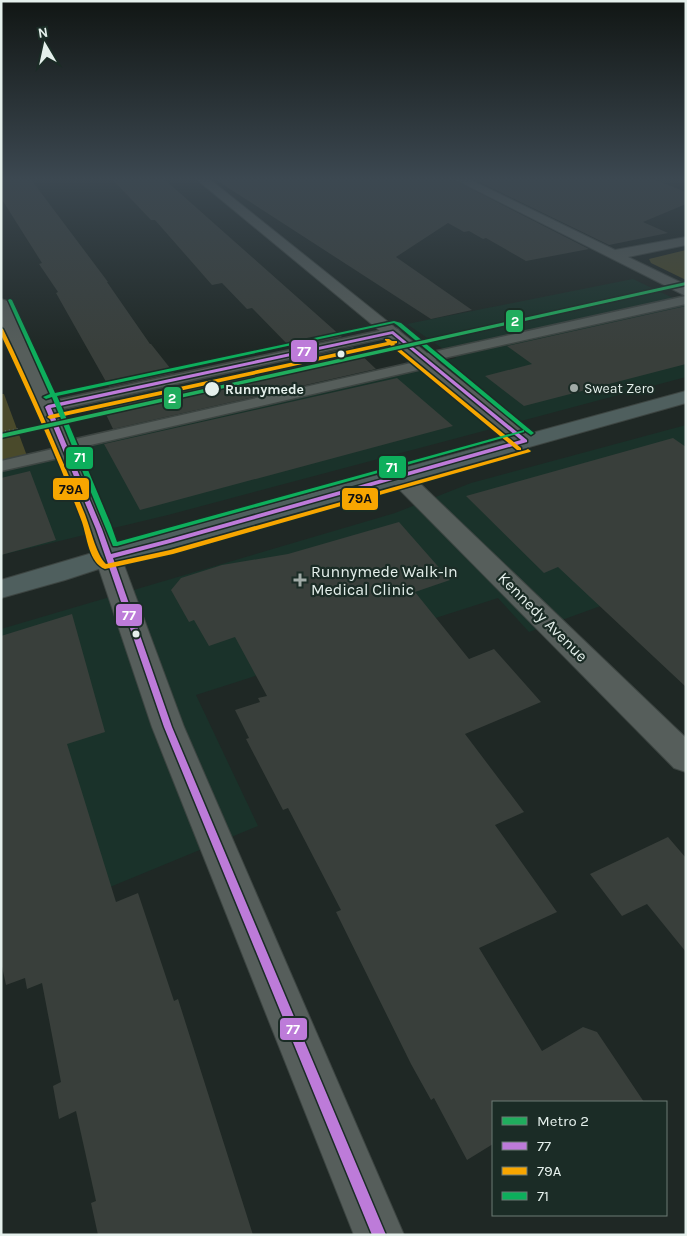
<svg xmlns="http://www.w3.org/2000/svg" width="687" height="1236" viewBox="0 0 687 1236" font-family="Karla,sans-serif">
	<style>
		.built { fill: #1a322a }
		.green { fill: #4a4a2b }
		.building { fill: #393f3b }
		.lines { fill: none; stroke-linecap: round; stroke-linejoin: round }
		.service-casing { stroke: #3d4542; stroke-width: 3 }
		.minor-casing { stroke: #3d4542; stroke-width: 2 }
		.tertiary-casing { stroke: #3d4542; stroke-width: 2 }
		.primary-casing { stroke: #3d4542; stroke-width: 2 }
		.path { stroke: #606665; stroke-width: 2.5; stroke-dasharray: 1 3; stroke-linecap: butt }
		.service { fill: #565e5b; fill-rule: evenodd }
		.minor { fill: #565e5b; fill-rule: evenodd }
		.tertiary { fill: #565e5b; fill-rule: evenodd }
		.primary { fill: #4f5f5e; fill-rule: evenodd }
		.bus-1-casing { stroke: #1b2c26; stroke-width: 3 }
		.bus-2-casing { stroke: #1b2c26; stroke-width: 3 }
		.bus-3-casing { stroke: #1b2c26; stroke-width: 3 }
		.bus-1 { fill: #bd7bd9; fill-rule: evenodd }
		.bus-2 { fill: #f7a600; fill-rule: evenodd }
		.bus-3 { fill: #0daf5c; fill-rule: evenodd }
		.metro-1-casing { stroke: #1b2c26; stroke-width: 3 }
		.metro-1 { fill: #20ad5d; fill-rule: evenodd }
		.bus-dot { fill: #e5f0ec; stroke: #1b2c26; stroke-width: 2 }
		.poi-dot { fill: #a0aaa6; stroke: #1b2c26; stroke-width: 2 }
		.labels { text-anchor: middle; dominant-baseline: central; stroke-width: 4.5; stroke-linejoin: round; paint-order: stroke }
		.far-poi-label { font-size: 14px; fill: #e5f0ec; stroke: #1b2c26; text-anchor: start }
		.far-stop-label { font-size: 14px; font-weight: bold; fill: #e5f0ec; stroke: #1b2c26; text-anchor: start }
		.poi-label { font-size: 16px; fill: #e5f0ec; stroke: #1b2c26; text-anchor: start }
		.street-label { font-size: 16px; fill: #e5f0ec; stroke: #1b2c26 }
		.line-badge { stroke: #1b2c26; stroke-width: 2 }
		.badge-label { font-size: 14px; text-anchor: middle; font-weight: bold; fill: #fff }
		.pale-badge-label { font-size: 14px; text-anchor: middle; font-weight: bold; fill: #111 }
	</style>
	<rect width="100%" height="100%" fill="#1f2825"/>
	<path class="built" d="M 633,279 L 686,304 L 686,377 L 168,515 L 1,555 L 1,462 L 456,358 L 407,324 Z
		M 686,425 L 686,575 L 529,632 L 498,598 L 196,695 L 258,826 L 1,932 L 1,629 L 395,513 L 471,483 Z"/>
	<path class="green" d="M 686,250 L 686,280 L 651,263 L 649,259 Z
		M 1,394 L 4,394 L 27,456 L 1,462 Z"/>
	<path class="building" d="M 1,178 L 30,178 L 108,282 L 107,282 L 150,344 L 151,344 L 174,373 L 109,387 L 56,293 L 58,292 L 39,264 L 42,263 L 1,198 Z
		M 111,178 L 163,178 L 342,337 L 291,348 L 252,308 L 247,309 L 222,283 L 212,285 L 155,220 L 151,220 Z
		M 213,178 L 450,178 L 589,249 L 526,261 L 486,238 L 483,239 L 469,231 L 464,232 L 448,223 L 396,257 L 472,310 L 431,319 Z
		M 471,178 L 650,178 L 686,192 L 686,204 L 643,222 L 668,233 L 609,245 Z
		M 686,306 L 686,364 L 524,406 L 485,376 L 532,364 L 507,346 Z
		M 353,347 L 376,369 L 113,429 L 100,402 L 303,360 L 301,358 Z
		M 397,378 L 453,426 L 140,510 L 104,444 Z
		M 673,438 L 686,447 L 686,687 L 558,567 L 544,573 L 466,496 Z
		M 30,471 L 56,540 L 1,555 L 1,478 Z
		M 399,522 L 450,580 L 415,592 L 469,659 L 494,649 L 541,702 L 465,734 L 524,812 L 495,825 L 557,912 L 479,948 L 542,1051 L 583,1027 L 597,1032 L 644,1102 L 493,1102 L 493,1144 L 467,1160 L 434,1098 L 431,1100 L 411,1064 L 336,912 L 341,910 L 288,808 L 283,810 L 246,739 L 249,738 L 235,710 L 260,702 L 258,698 L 267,696 L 235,637 L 209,646 L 194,620 L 189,622 L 171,590 L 181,578 L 222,565 L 288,554 Z
		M 72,614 L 105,732 L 67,744 L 116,902 L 138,893 L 174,1001 L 178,999 L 253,1235 L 98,1235 L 91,1203 L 96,1201 L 76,1111 L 59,1119 L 53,1086 L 61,1082 L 42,983 L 27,989 L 25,978 L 6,985 L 1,962 L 1,636 Z
		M 668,837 L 686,858 L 686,952 L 647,904 L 622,916 L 590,874 Z"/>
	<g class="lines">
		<g class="service-casing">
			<path id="service" d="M 686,296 L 686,304 L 435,360 L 437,363 L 435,366 L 73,449 L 74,451 L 72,455 L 1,471 L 1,461 L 57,448 L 56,446 L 58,443 L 420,361 L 417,358 L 424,354 Z
				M 393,328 L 398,329 L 400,332 L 398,335 L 48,412 L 43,410 L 40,407 L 43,404 L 48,402 Z"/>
		</g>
		<g class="minor-casing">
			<path id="minor" d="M 195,178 L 208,178 L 532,437 L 536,441 L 532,445 L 525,447 L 518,445 Z
				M 452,178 L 467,178 L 615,250 L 686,237 L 686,245 L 628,257 L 686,285 L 686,296 Z
				M 399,469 L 407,471 L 686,738 L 686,772 L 674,768 L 391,481 L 388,476 L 391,471 Z
				M 108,549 L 117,551 L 121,557 L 184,727 L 404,1235 L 354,1235 L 152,727 L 95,557 L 99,551 Z"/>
		</g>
		<g class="tertiary-casing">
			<path id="tertiary" d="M 1,299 L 7,301 L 9,304 C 48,387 91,470 121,557 L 117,563 L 108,565 L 99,563 L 38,407 L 1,323 Z"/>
		</g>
		<g class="primary-casing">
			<path id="primary" d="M 686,391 L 686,403 L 117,563 L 65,580 L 1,598 L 1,580 L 99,551 Z"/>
		</g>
		<path class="path" d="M 1,432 L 20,429"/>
		<use href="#service" class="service"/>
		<use href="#minor" class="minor"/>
		<use href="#tertiary" class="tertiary"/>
		<use href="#primary" class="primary"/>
		<g class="bus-1-casing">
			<path id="bus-1" d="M 393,331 L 527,440 L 527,442 L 170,543 L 113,558 L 172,727 L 386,1235 L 372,1235 L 164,727 L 96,529 L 45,407 L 48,405 ZM 392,334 L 521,440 L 166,540 L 111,554 L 102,529 L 51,408 Z"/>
		</g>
		<g class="bus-2-casing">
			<path id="bus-2" d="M 1,328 L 3,329 C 32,389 58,450 84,512 C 90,526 96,555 106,564 L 170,550 L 526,450 L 528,449 L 531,451 L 530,452 L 173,554 L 105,569 C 89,563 87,537 82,522 C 58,459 30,396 1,335 Z
				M 385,339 L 389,339 L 392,341 L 397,341 L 397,343 L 394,344 L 521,448 L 521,450 L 517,450 L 390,345 L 50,419 L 47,417 L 50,415 L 387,342 L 385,340 Z"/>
		</g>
		<g class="bus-3-casing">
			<path id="bus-3" d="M 10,299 L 12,300 L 55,393 L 394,321 L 401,323 L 534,433 L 531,435 L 524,430 L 524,432 L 117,546 L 113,546 L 52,397 L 46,399 L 43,397 L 50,394 L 8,300 ZM 394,323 L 397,325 L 524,430 L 117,542 L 111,525 L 57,396 Z"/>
		</g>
		<use href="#bus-1" class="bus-1"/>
		<use href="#bus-2" class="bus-2"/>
		<use href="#bus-3" class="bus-3"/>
		<g class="metro-1-casing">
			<path id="metro-1" d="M 686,282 L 686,285 L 1,438 L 1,434 Z"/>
		</g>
		<use href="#metro-1" class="metro-1"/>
	</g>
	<linearGradient id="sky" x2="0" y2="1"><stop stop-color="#111614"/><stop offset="0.51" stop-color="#3c4851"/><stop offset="1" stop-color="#3c4851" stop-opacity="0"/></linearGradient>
	<rect width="687" height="351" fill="url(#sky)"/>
	<g class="bus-dot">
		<circle cx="341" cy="354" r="4.5"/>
		<circle cx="212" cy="389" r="8"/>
		<circle cx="136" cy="634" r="4.5"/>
	</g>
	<g class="poi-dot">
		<circle cx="574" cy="388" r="5"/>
		<path d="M297.5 572.5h5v5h5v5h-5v5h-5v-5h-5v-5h5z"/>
	</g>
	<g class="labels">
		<g class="far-poi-label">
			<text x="584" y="388">Sweat Zero</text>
		</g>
		<g class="far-stop-label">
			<text x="225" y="389">Runnymede</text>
		</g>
		<g class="poi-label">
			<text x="311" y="571">Runnymede Walk-In<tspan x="311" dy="18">Medical Clinic</tspan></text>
		</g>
		<g class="street-label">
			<text transform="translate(543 617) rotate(45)">Kennedy Avenue</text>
		</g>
	</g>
	<g class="line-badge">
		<rect x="505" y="309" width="19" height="24" rx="5" fill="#20ad5d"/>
		<rect x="290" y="339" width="28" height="24" rx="5" fill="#bd7bd9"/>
		<rect x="163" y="386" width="19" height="24" rx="5" fill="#20ad5d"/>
		<rect x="65" y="446" width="29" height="24" rx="5" fill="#0daf5c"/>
		<rect x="378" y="455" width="29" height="24" rx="5" fill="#0daf5c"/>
		<rect x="52" y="477" width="38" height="24" rx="5" fill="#f7a600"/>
		<rect x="341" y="487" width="38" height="24" rx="5" fill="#f7a600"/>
		<rect x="115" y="603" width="28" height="24" rx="5" fill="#bd7bd9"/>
		<rect x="279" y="1017" width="29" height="24" rx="5" fill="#bd7bd9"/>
	</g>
	<g class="badge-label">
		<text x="515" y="326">2</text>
		<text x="304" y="356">77</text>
		<text x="172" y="403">2</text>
		<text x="80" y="462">71</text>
		<text x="392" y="472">71</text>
		<text x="129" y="620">77</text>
		<text x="293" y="1034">77</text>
	</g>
	<g class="pale-badge-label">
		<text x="71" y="494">79A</text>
		<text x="360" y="503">79A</text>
	</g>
	<rect width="687" height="1236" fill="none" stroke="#e5f0ec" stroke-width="5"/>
	<rect x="492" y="1101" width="175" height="115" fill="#1b2c26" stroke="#6c7a75"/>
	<rect x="502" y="1117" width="25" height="8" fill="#20ad5d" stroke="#6c7a75"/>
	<text x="537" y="1126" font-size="15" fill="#e5f0ec">Metro 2</text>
	<rect x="502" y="1142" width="25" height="8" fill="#bd7bd9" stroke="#6c7a75"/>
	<text x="537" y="1151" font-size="15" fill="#e5f0ec">77</text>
	<rect x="502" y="1167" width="25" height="8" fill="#f7a600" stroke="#6c7a75"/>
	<text x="537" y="1176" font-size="15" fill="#e5f0ec">79A</text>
	<rect x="502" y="1192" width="25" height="8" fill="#0daf5c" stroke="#6c7a75"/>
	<text x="537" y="1201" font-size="15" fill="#e5f0ec">71</text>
	<g transform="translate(45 45) rotate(351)" stroke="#1b2c26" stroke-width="4" paint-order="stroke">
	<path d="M0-4L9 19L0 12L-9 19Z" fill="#e5f0ec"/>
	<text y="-8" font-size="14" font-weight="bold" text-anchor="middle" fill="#e5f0ec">N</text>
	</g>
</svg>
